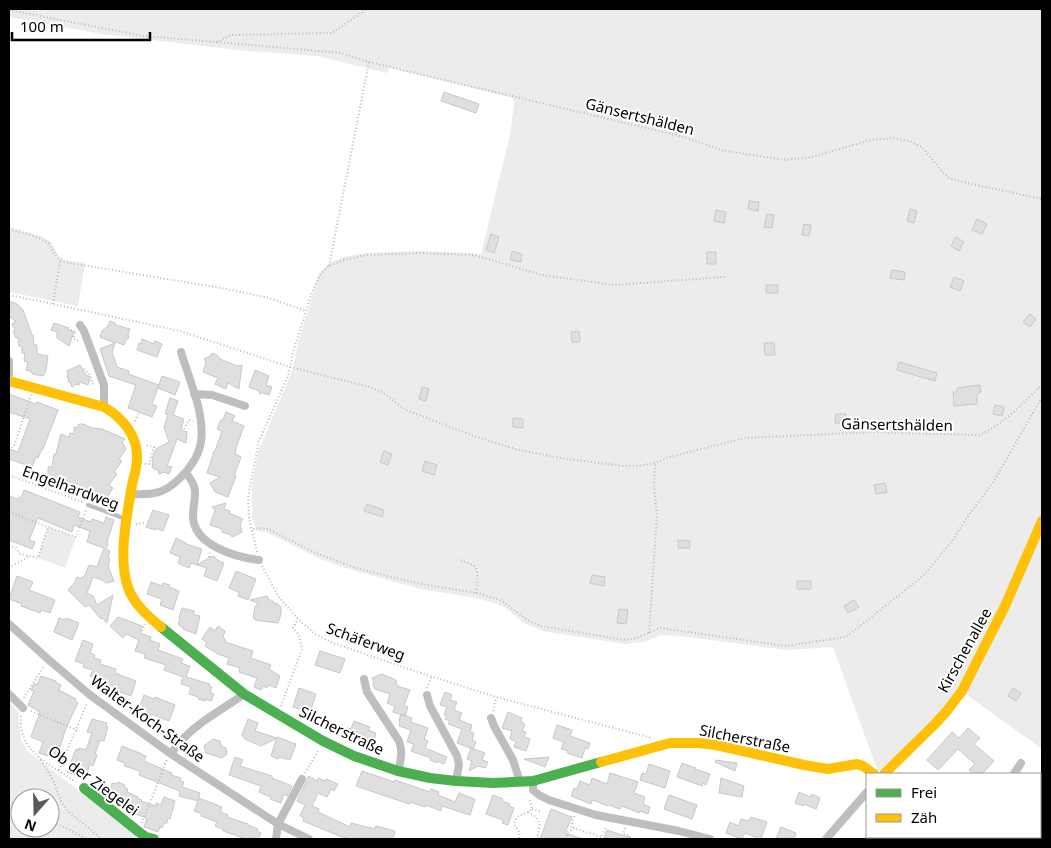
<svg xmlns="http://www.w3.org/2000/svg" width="1051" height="848" viewBox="0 0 1051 848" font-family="'Noto Sans',sans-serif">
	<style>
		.green { fill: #ececec; fill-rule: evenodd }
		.building { fill: #dfdfdf; stroke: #c7c7c7 }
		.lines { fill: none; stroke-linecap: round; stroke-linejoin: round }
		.path { stroke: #b9b9b9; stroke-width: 2; stroke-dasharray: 1 2.5; stroke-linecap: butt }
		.lane { stroke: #bebebe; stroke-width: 4 }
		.street { stroke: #bebebe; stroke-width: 8 }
		.fast { stroke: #4caf50; stroke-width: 10 }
		.slow { stroke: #ffc107; stroke-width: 10 }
		.labels { text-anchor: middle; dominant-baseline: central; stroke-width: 4; stroke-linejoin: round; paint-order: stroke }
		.street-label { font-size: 15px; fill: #000; stroke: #fff }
	</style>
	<rect width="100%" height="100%" fill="#fff"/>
	<path class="green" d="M 9,9 L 1042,9 L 1042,749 L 967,695 L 957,690 C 935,721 906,746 878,772 L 833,647 L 786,650 L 680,636 L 660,635 L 648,641 L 625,644 L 542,631 L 524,623 L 503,606 L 477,598 L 421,589 L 355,571 L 325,561 L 266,532 L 257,531 L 252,518 L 252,485 L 258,452 L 292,371 L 298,343 L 319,273 L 329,263 L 343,257 L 366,253 L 419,251 L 471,253 L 481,254 L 510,135 L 514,104 L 513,98 L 390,68 L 387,73 L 317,56 L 237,50 L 101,34 L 9,17 Z
		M 9,227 L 41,236 L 51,242 L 58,255 L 64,260 L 85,263 L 78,306 L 9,292 Z
		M 48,527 L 76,537 L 65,568 L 38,558 Z
		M 9,701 L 18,711 L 21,740 L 27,751 L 142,839 L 9,839 ZM 20,798 L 50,798 L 50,828 L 20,828 Z"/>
	<path class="building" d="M 444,92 L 479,104 L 476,113 L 441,101 Z
		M 749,201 L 759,202 L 758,211 L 748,209 Z
		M 910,209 L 917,211 L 914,223 L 907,221 Z
		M 716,210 L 726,212 L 724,223 L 714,221 Z
		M 767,214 L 774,215 L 772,228 L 764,227 Z
		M 977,219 L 987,224 L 982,234 L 972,230 Z
		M 804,224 L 811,225 L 809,236 L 802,235 Z
		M 491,234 L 499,237 L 494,253 L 486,250 Z
		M 956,237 L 964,242 L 959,251 L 951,246 Z
		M 512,251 L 522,254 L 521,262 L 510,260 Z
		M 707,252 L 716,252 L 716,264 L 707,264 Z
		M 892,270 L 905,272 L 904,280 L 890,278 Z
		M 954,277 L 964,281 L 960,291 L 950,287 Z
		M 766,285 L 778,285 L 778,293 L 766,293 Z
		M 9,301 L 17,304 L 23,310 L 32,335 L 33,335 L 34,345 L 37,345 L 37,354 L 48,356 L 46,370 L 43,376 L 32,374 L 32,372 L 26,370 L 28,362 L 24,361 L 25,353 L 22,353 L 22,346 L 19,346 L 18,338 L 16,338 L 13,331 L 15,330 L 12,324 L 16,322 L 9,316 Z
		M 1030,314 L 1036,319 L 1030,327 L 1023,322 Z
		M 110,321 L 115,323 L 115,325 L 130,329 L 128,335 L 129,338 L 126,340 L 124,345 L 116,342 L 115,343 L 100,337 L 102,331 L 108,326 Z
		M 54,323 L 69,328 L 68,330 L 74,332 L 69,346 L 57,338 L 57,332 L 51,330 Z
		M 579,331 L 580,342 L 572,342 L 571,332 Z
		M 142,339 L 154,344 L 155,341 L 162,344 L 157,357 L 137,350 L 139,343 L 141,344 Z
		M 115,343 L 112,352 L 117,367 L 129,371 L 128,374 L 159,385 L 152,404 L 157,406 L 152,417 L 128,408 L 136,385 L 109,376 L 100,349 Z
		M 764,343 L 774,343 L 775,355 L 765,355 Z
		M 212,353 L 218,356 L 220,359 L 225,361 L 237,366 L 242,365 L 239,389 L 228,383 L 226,389 L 215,384 L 218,378 L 203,372 L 206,362 L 204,359 L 210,356 Z
		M 899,362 L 937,373 L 935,381 L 897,370 Z
		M 80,365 L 86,375 L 90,377 L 88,385 L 80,382 L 79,385 L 76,384 L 72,387 L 70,382 L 68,382 L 69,378 L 67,378 L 68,373 L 67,371 Z
		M 255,370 L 269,376 L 266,385 L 272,387 L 269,395 L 263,393 L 260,394 L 259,391 L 249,387 Z
		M 162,376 L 180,382 L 175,395 L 158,388 Z
		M 980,385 L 981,392 L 977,394 L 977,404 L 954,406 L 953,392 L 957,392 L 957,388 Z
		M 422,387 L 429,389 L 426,401 L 419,399 Z
		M 9,394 L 36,404 L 37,402 L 58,410 L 43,449 L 42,449 L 38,458 L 36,457 L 32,467 L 9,459 L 9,449 L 18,452 L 30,419 L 9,412 Z
		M 170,398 L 178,401 L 173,415 L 184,419 L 181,430 L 187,432 L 186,443 L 177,439 L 167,466 L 172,467 L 169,474 L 164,472 L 159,474 L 158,470 L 154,469 L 152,467 L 153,461 L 152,459 L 156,449 L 169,442 L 164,427 L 168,415 L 165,414 Z
		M 995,405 L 1004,407 L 1002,416 L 993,414 Z
		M 226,412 L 235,416 L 232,421 L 244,426 L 237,445 L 235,454 L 241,457 L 234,476 L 236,476 L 228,497 L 215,492 L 210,483 L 220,477 L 207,473 L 213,455 L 213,452 L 215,451 L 222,431 L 217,429 L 221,420 L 223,420 Z
		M 836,414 L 846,414 L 845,423 L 835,423 Z
		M 513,418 L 523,419 L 523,428 L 513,427 Z
		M 79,424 L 83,424 L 92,428 L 102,429 L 125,439 L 122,442 L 126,449 L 119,459 L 122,461 L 114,472 L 117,474 L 109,485 L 113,488 L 106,499 L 96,495 L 87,494 L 88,491 L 73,490 L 74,487 L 51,478 L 48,478 L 48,467 L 52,467 L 54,454 L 56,454 L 61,434 L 69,437 L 70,433 L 74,434 L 74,427 L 77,428 Z
		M 384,451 L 392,454 L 388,465 L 380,462 Z
		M 425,461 L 437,465 L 434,475 L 422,471 Z
		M 885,483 L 887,492 L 876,494 L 874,485 Z
		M 24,490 L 80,512 L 78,517 L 91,522 L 92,519 L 104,523 L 106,517 L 114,520 L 107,542 L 108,544 L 106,549 L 110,551 L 108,558 L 110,559 L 108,566 L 114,581 L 106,583 L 102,580 L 93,577 L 87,593 L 93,596 L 97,605 L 113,595 L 107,623 L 102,618 L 101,619 L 89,605 L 85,607 L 68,590 L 75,582 L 77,577 L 81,579 L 82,577 L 84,577 L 89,565 L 97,567 L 104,548 L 87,542 L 90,531 L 74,525 L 72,532 L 38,518 L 29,540 L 35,542 L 32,549 L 9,540 L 9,496 L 17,499 L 22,496 Z
		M 226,503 L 224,509 L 230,511 L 229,513 L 243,519 L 240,524 L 242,532 L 232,537 L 231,535 L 222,532 L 222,529 L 210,525 L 215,510 L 212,507 Z
		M 367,504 L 384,510 L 382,517 L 364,511 Z
		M 153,510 L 169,515 L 163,531 L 156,528 L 155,530 L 146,527 Z
		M 176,538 L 186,543 L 186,544 L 202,549 L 197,565 L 212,556 L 215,557 L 217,560 L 224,563 L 217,581 L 204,576 L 207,568 L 191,563 L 189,568 L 178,563 L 180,557 L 170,553 Z
		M 678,540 L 690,541 L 690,548 L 678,548 Z
		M 236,571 L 256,579 L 248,600 L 238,596 L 239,592 L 229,588 Z
		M 592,575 L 605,577 L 604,586 L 590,583 Z
		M 17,576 L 33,582 L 29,590 L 55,600 L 50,613 L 41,610 L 40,613 L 21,606 L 22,604 L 9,599 Z
		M 797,581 L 811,581 L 811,589 L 797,589 Z
		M 151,582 L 162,586 L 163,583 L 170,585 L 169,587 L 179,591 L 173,610 L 160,605 L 162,599 L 147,594 Z
		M 267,596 L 270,601 L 273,601 L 274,603 L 278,604 L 281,607 L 281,614 L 278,623 L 255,620 L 253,617 L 255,607 L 258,603 L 250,600 Z
		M 854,600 L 859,607 L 848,613 L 844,606 Z
		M 182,608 L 194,611 L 194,615 L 200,616 L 196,634 L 183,629 L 183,627 L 180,626 L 178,623 L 180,619 L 179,617 Z
		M 619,609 L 628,610 L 626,624 L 617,623 Z
		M 118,617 L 142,626 L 140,633 L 151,637 L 150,640 L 160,644 L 158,650 L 183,659 L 181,663 L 190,666 L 186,677 L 210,684 L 209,686 L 212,687 L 210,693 L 214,694 L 211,701 L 205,699 L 205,701 L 198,699 L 198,697 L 189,694 L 191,687 L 181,684 L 183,677 L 164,670 L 166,665 L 144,658 L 145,654 L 135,651 L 139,640 L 126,634 L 123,638 L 110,626 Z
		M 59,618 L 65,620 L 66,618 L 79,623 L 72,640 L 54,632 Z
		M 218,626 L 225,631 L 223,637 L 226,640 L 225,642 L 253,651 L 251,658 L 271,665 L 269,669 L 280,676 L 276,688 L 269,685 L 267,688 L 263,686 L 261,690 L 254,687 L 257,678 L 239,672 L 240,668 L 227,664 L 229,658 L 218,654 L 205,646 L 207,643 L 202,639 L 210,627 L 215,631 Z
		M 83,640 L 93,644 L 90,653 L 95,655 L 94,658 L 101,660 L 100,664 L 116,669 L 115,673 L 136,681 L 131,696 L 115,690 L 116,688 L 98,681 L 99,679 L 90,676 L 93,670 L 83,667 L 84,664 L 75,661 Z
		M 320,651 L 345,659 L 340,673 L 315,665 Z
		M 382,674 L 396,680 L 397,686 L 410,690 L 404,705 L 408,707 L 405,716 L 393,712 L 395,706 L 387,703 L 390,694 L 375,689 L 373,685 L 374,683 L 372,678 Z
		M 41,676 L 56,681 L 56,683 L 61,685 L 59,690 L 76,699 L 75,701 L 78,703 L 66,728 L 58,753 L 56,752 L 54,758 L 39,753 L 43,742 L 31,737 L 40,712 L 28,705 L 34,691 L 31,690 L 34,684 L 37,685 Z
		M 299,688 L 316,694 L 310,712 L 293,707 Z
		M 1013,688 L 1021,693 L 1016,701 L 1008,696 Z
		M 445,692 L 452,695 L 450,700 L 457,702 L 454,710 L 462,713 L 459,720 L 472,725 L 470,732 L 474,733 L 472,740 L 476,742 L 473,749 L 457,743 L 462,729 L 448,724 L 450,721 L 445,719 L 447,716 L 444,715 L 447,707 L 440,705 Z
		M 144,695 L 154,699 L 155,697 L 175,705 L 169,721 L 151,714 L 151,716 L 138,711 Z
		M 508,712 L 522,718 L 521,722 L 525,724 L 522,731 L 526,732 L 524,737 L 530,739 L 526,751 L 514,747 L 516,742 L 510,739 L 512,731 L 502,728 Z
		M 401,714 L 412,718 L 411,722 L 428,728 L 424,739 L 428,741 L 425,748 L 447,757 L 444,764 L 437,761 L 437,763 L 430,760 L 431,758 L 411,751 L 414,744 L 407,742 L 411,730 L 399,726 L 400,722 L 399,721 Z
		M 92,719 L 107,723 L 106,726 L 108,727 L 104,741 L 100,740 L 95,754 L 97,755 L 93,766 L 90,764 L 87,773 L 85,773 L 83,778 L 67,772 L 76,749 L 79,750 L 79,748 L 86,750 L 92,733 L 87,732 Z
		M 248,719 L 258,723 L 255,731 L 277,738 L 261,746 L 245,739 L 242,735 Z
		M 354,721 L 370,727 L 368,730 L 376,733 L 373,743 L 370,742 L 368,748 L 356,744 L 357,741 L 344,736 L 347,728 L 351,729 Z
		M 557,725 L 572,730 L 570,736 L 590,743 L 588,749 L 585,748 L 582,758 L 567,753 L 568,751 L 561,749 L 564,742 L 553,738 Z
		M 968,728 L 980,738 L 974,744 L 994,761 L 982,774 L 974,774 L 969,770 L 975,764 L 958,749 L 938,770 L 927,760 L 952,732 L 959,738 Z
		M 277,737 L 296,744 L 290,760 L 279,757 L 278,759 L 271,756 Z
		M 213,739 L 220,741 L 221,746 L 226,748 L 227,754 L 222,758 L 206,753 L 204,746 Z
		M 122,746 L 142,754 L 142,755 L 146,756 L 144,761 L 172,773 L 171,775 L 181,778 L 180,781 L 184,782 L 182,787 L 200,793 L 198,800 L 199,798 L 222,807 L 220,812 L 228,815 L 227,817 L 248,824 L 248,825 L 258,829 L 257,831 L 261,833 L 258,839 L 246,839 L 223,831 L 223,829 L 215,826 L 217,822 L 201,816 L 202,814 L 194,811 L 198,801 L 179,796 L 180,791 L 139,775 L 140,771 L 124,766 L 125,763 L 117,760 Z
		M 471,748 L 485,753 L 482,760 L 488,762 L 485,768 L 478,766 L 469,771 L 472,761 L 467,759 Z
		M 235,757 L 243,760 L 240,766 L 272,776 L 272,778 L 292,786 L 287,796 L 284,794 L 281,803 L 270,799 L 271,797 L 259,792 L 261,786 L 229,775 Z
		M 549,757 L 545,767 L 524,759 Z
		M 716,760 L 737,763 L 735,771 L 715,762 Z
		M 682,763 L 696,768 L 695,769 L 710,774 L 706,785 L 703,783 L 702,786 L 677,777 Z
		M 649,764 L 670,771 L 665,788 L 640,780 L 642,773 L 646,774 Z
		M 362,771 L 394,782 L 395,780 L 430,792 L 431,789 L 439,792 L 438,795 L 455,802 L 459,793 L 475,799 L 470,815 L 442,806 L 441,811 L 426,805 L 425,807 L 410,802 L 409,804 L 356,786 Z
		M 610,773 L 638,782 L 634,793 L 645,797 L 643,804 L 650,807 L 648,814 L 640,811 L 639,813 L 622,806 L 620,809 L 609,805 L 608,806 L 592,800 L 591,804 L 571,796 L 574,788 L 577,789 L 580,781 L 590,785 L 592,778 L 607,784 Z
		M 309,776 L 317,781 L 318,778 L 325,781 L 326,779 L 338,784 L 334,791 L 331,789 L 327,797 L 318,793 L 312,806 L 319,809 L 318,812 L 350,827 L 351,823 L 375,829 L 376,826 L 395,831 L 393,839 L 352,839 L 342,837 L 303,821 L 304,818 L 300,816 L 305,805 L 297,801 Z
		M 721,778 L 744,786 L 742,797 L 719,793 Z
		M 118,782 L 125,785 L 124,787 L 128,789 L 127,792 L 138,797 L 138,799 L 142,800 L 141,801 L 155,806 L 156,803 L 161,805 L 164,797 L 175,801 L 170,819 L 168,818 L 167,823 L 164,823 L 162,828 L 160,827 L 158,832 L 144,827 L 147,818 L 121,809 L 123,803 L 107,797 L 112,783 L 117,784 Z
		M 799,792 L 810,797 L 812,794 L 820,798 L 816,809 L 804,804 L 803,806 L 795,803 Z
		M 493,795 L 503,799 L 502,801 L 510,804 L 509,806 L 514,808 L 508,825 L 502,823 L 503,820 L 486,814 Z
		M 669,795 L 697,805 L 692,819 L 664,809 Z
		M 551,809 L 572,817 L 565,833 L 580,838 L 579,839 L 540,839 Z
		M 751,817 L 767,822 L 761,839 L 745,833 L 742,839 L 726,833 L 730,822 L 739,826 L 741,819 L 749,821 Z
		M 781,827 L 796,833 L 794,839 L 776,839 Z
		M 607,830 L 631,838 L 630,839 L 604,839 Z"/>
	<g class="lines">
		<path class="path" d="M 9,10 L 143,36 L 217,42 L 231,35 L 332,33 L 367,9
			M 217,42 L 341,53 L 369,62 L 684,137 L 721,150 L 784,160 L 812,157 L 871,140 L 894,138 L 909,141 L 922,147 L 940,169 L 949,178 L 962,182 L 1042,199
			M 9,229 C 20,233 35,235 45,241 C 54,247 53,258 64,262 L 227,289 L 269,298 L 306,311
			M 329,266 L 369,62
			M 9,295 L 53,304 L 180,331 L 290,367 L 370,387 L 384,393 L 400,406 L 408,411 L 477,437 L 515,449 L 561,458 L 622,466 L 638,466 L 655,463 L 669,457 L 745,438 L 872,432 L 979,435 C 1002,426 1024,402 1042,385
			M 53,304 L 60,261
			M 71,330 L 76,331 L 73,338 L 79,341
			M 84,369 L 91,376 L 92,383 L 95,384
			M 135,421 L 138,414
			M 184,429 L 189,420 L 193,421
			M 9,450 L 14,446 L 31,395
			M 145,464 L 149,464 L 154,447 L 145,445
			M 9,475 L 82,502
			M 9,512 L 48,527
			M 136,524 L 144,523
			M 253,529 L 262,528 L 268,529 L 316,553 L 356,568 L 387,576 L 422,584 L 476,593 L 494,598 L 502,601 L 529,621 L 541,626 L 625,640 L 637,638 L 660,628 L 786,646 L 846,637 L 913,584 L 926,573 L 952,541 L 966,519 L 994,481 L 1042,397
			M 9,545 L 16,548 L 20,554 L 38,558 L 48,527 L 76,537 L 86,510
			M 257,552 L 249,518 L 248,497 L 259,441 L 288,376 L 294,349 L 312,292 L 320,275 L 329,266 L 344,260 L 366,255 L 418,253 L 474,255 L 542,275 L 614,285 L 725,277
			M 209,557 L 210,552
			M 461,560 L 476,567 C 478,576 478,584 476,593
			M 262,566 L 278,596 L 298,619 L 315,634 L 333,643 L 412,670 L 496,697 L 652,738
			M 9,568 L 28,557
			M 142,631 L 145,624
			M 649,633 L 657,514 L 654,487 L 655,464
			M 427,688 L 432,676
			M 24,698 L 44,666
			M 281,706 L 302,649 L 299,635 L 293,628 L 298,619
			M 31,711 L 77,730
			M 493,711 L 496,697
			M 21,716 C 18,753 50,764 76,782
			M 41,760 L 53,780 L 62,803 L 69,812 L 102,839
			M 59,770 L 87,703
			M 305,773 L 319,749
			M 9,801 L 20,805
			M 532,809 L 540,811
			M 528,812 C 541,819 541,825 537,838 L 540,839
			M 50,822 L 64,827 L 87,839
			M 142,823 L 167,759
			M 573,828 L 602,837
			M 625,828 L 623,834 L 630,836 L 629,839
			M 516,839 L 519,839 C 521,831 518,830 514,824 L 517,817 L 528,812 L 532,809 L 530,800
			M 569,839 L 567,835 L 568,832 C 573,830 571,829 572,824 C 572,821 574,818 574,816
			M 601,839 L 606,826"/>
		<path class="lane" d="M 88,505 L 126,519"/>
		<path class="street" d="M 80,325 L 84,331 L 104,385 L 104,407
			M 9,361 L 9,374
			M 194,394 L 212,395 L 245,406
			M 186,473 C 201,491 193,497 193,517 C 194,545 235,557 259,560
			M 131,494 C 153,495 164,494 180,478 C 190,469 199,455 201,442 C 205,413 189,379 181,352
			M 9,624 L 49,660 L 90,695 L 171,754 L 278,824 L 309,839
			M 364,679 L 367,692 L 399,741 C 403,752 401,760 398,771
			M 9,694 L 23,708
			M 427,695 L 430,706 L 457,756 L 459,765 L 456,781
			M 491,718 L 494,726 L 513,760 L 520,782
			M 171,754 C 189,726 218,713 244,694
			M 1014,774 L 1021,763
			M 533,781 L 533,790 L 539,795 L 549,800 L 596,815 L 679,831 L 710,839
			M 1040,809 L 1042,808
			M 276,839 L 278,824 L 302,779
			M 826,839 L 867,792"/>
		<path class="fast" d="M 161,627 L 244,694 L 323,741 L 354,756 L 398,771 L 430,778 L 456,781 L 493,783 L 533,781 L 601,762
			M 84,788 L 139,832 L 146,837 L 154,839"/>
		<path class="slow" d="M 9,381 L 104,407 C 123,418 138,436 137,459 C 137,467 134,476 132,485 C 127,515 117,561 129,590 C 135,605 149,617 161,627
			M 601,762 L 670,743 L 698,743 L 716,745 L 804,765 L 828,769 L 857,764 L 863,766 L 874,774
			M 884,774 L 934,725 L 946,712 L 962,691 L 1005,606 L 1042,521"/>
	</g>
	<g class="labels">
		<g class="street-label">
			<text transform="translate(640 116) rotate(14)">Gänsertshälden</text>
			<text transform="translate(897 424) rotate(1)">Gänsertshälden</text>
			<text transform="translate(71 487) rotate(20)">Engelhardweg</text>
			<text transform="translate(366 641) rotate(20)">Schäferweg</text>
			<text transform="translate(964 650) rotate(-61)">Kirschenallee</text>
			<text transform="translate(148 718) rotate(36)">Walter-Koch-Straße</text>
			<text transform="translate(342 730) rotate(26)">Silcherstraße</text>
			<text transform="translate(745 738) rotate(11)">Silcherstraße</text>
			<text transform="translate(94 780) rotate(36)">Ob der Ziegelei</text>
		</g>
	</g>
	<rect width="1051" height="848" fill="none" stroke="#000000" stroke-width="20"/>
	<rect x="866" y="773" width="175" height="65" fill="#ffffff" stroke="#999999"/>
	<rect x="876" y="789" width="25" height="8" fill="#4caf50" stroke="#999999"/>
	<text x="911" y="798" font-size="15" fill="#000000">Frei</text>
	<rect x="876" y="814" width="25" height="8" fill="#ffc107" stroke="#999999"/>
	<text x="911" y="823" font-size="15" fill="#000000">Zäh</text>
	<g transform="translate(35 813) rotate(200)"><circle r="24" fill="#ffffff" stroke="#999999"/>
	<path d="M0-4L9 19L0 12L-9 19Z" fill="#595959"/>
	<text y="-8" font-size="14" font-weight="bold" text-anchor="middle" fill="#000000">N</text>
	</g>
	<path d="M12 32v8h138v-8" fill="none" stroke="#000000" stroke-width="2.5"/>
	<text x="20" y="32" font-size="15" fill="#000000" stroke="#ffffff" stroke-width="4" paint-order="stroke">100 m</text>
</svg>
